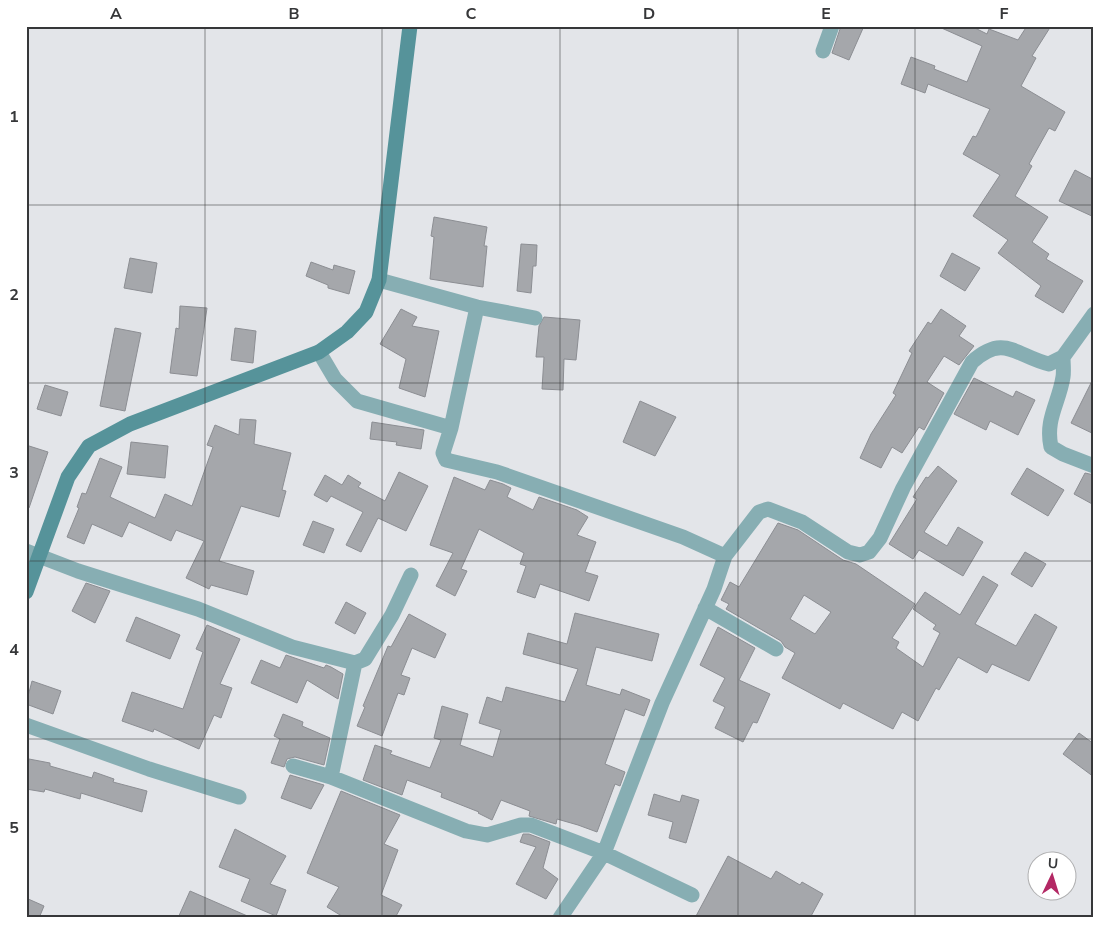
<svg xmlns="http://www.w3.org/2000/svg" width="1120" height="944" viewBox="0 0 1120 944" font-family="'Nunito Sans',sans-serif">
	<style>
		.building { fill: #a5a7ab; stroke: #8c8e93; fill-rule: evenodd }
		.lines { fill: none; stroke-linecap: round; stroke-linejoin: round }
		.street { stroke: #87aeb3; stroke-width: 15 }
		.secondary { stroke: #56939a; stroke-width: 15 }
		.grid { fill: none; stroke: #363739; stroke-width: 1; stroke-opacity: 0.55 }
		.neatline { fill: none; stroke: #363739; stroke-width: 2 }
		.grid-label { font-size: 16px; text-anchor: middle; font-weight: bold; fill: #363739 }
	</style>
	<rect width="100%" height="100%" fill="#e3e5e9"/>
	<path class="building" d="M 841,26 L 864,26 L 849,60 L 832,53 Z
		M 937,26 L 971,26 L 987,34 L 989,29 L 1018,40 L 1027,26 L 1051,26 L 1032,56 L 1036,58 L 1021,86 L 1065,112 L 1055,131 L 1049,128 L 1029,164 L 1032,166 L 1015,196 L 1048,217 L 1032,242 L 1049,254 L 1046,259 L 1083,281 L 1063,313 L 1035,296 L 1041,286 L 998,253 L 1008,240 L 973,216 L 1000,175 L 963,154 L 973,136 L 976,137 L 990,109 L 928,84 L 925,93 L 901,84 L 911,57 L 935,66 L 934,69 L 967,82 L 982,46 Z
		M 1075,170 L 1094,180 L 1094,217 L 1059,201 Z
		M 434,217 L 487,227 L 484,246 L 487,246 L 483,287 L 430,279 L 434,237 L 431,236 Z
		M 521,244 L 537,245 L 536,266 L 533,266 L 531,293 L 517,291 Z
		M 952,253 L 980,268 L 965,291 L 940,276 Z
		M 130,258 L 157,263 L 152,293 L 124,288 Z
		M 311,262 L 333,270 L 334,265 L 355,271 L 349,294 L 328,288 L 328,285 L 306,276 Z
		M 180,306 L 207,308 L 197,376 L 170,373 L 176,328 L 179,329 Z
		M 401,309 L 417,317 L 412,326 L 439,331 L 425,397 L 399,388 L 406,359 L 380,344 Z
		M 941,309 L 966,326 L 959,336 L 974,346 L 959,365 L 944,356 L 927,382 L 944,393 L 924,430 L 919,427 L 902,453 L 892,447 L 881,468 L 860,458 L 871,434 L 896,395 L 893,393 L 912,353 L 909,351 L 928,322 L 931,324 Z
		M 544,317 L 580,320 L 576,360 L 564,359 L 563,390 L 542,389 L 544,357 L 536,357 L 539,326 Z
		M 115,328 L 141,333 L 125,411 L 100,406 Z
		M 235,328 L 256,331 L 253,363 L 231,360 Z
		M 1094,377 L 1094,434 L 1071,423 Z
		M 974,378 L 1013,397 L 1016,391 L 1035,400 L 1018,435 L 990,421 L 986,430 L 954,414 Z
		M 45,385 L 68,392 L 61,416 L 37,409 Z
		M 640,401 L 676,417 L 655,456 L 623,442 Z
		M 240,419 L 256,420 L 254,444 L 291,453 L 282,490 L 286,491 L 279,517 L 241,506 L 219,561 L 254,571 L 247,595 L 211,585 L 209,589 L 186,578 L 204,541 L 176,530 L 171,541 L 129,522 L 122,537 L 92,524 L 84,544 L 67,537 L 79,508 L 77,507 L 82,493 L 86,494 L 100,458 L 122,467 L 110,497 L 155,518 L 165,494 L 192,506 L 213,447 L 207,445 L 215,425 L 239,435 Z
		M 372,422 L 424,430 L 421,449 L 396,445 L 397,442 L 370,439 Z
		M 131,442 L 168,446 L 165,478 L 127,474 Z
		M 26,445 L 48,452 L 29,508 L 26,507 Z
		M 938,466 L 957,481 L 924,532 L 947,546 L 958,527 L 983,542 L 963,576 L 919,550 L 913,559 L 889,544 L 917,499 L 913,497 L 926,477 L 928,478 Z
		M 1027,468 L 1064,490 L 1048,516 L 1011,494 Z
		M 399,472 L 428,486 L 406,531 L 378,518 L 361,552 L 346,545 L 363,512 L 331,496 L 327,502 L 314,495 L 325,475 L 342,485 L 348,475 L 361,483 L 358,487 L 385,501 Z
		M 1085,473 L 1094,475 L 1094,505 L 1074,494 Z
		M 454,477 L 485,490 L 490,480 L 503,484 L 511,488 L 507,497 L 533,510 L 539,497 L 577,510 L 588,517 L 577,535 L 596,542 L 585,572 L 598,576 L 589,601 L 540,584 L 535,598 L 517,592 L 526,566 L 520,564 L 524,553 L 479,529 L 461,569 L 467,571 L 455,596 L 436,586 L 453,553 L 430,545 Z
		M 313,521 L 334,529 L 324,553 L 303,545 Z
		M 778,523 L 798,530 L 843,560 L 856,564 L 915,604 L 892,638 L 899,642 L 896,648 L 923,667 L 940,633 L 933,629 L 936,625 L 913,609 L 925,592 L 960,615 L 983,576 L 998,585 L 975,624 L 1016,646 L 1035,614 L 1057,627 L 1029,681 L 992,664 L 987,673 L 958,657 L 939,690 L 936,688 L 918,721 L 902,712 L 893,729 L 843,703 L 840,709 L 782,678 L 795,653 L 785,647 L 781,641 L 726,609 L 729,604 L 721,600 L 730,582 L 739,587 ZM 804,595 L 831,612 L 815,634 L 790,619 Z
		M 1025,552 L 1046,564 L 1032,587 L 1011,574 Z
		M 86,583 L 110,591 L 95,623 L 72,611 Z
		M 346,602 L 366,613 L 355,634 L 335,623 Z
		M 575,613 L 659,634 L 652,661 L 596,647 L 586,685 L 620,695 L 622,689 L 650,700 L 644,716 L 625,709 L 605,764 L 625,772 L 620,786 L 615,784 L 597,832 L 578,825 L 557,819 L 556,824 L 529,816 L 530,811 L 501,800 L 492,820 L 478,813 L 479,812 L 441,797 L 442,793 L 407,780 L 402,795 L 363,780 L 375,745 L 392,751 L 390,754 L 430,768 L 441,740 L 434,738 L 442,706 L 468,714 L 460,745 L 493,757 L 501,730 L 479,723 L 487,697 L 502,702 L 506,687 L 565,702 L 578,669 L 523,654 L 528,633 L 567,644 Z
		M 409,614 L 446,634 L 435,658 L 412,648 L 401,675 L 410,678 L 404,695 L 398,693 L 382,736 L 357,726 L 365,707 L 363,706 L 388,646 L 391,647 Z
		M 136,617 L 180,635 L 170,659 L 126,641 Z
		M 207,625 L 240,639 L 220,684 L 232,688 L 221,718 L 214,715 L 199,749 L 154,729 L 153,732 L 122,721 L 132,692 L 183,709 L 203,652 L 196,649 Z
		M 718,627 L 755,648 L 739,680 L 770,694 L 757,723 L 753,722 L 743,742 L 715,728 L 725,707 L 713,701 L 725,678 L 700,665 Z
		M 286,655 L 324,668 L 326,665 L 331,667 L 343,674 L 338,699 L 307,680 L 297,703 L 251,683 L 261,660 L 280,668 Z
		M 32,681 L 61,691 L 53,714 L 26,704 Z
		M 283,714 L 303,722 L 302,726 L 330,738 L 324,765 L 295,757 L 287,759 L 284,767 L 271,763 L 280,739 L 274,736 Z
		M 1079,733 L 1094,744 L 1094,777 L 1063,754 Z
		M 29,759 L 50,763 L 50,766 L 92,778 L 94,772 L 114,779 L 113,782 L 147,791 L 142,812 L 81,793 L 80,799 L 45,789 L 44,792 L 26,789 Z
		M 290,775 L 324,785 L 311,809 L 281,798 Z
		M 341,791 L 400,815 L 384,844 L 398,850 L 381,895 L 402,905 L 395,918 L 345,918 L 327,907 L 339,887 L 307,873 Z
		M 654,794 L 680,802 L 682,795 L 699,800 L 686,843 L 669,838 L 673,822 L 648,815 Z
		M 235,829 L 286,856 L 270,884 L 286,890 L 276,916 L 241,901 L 250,879 L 219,867 Z
		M 523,834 L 529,834 L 550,842 L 543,868 L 558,879 L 546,899 L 516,884 L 536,847 L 520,842 Z
		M 728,856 L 771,879 L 776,871 L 800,885 L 802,882 L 823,894 L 810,918 L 695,918 Z
		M 190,891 L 252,918 L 178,918 Z
		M 26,898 L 44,906 L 39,918 L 26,918 Z"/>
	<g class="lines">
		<path class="street" d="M 823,51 L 832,26
			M 379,280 L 477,307 L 535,318
			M 319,352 L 335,379 L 357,401 L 451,428 L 443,453 L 446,460 L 497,472 L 683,537 L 725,556 L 714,589 L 662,703 L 604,853 L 560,918
			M 1063,357 C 1063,364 1064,371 1063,377 C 1059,403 1045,419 1051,447 L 1063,454 L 1094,466
			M 451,428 L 477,307
			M 26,551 L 78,571 L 198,609 L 292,647 L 355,663 L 365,659 L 392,615 L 411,575
			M 725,556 L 759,512 L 768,509 L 802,522 L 848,552 L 860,555 L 869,552 L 880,538 L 903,488 L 972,362 C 1004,333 1016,356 1049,364 L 1063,357 L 1094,314
			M 705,608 L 776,649
			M 26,725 L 149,769 L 239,797
			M 293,766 L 331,777 L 466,831 L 487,835 L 521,825 L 531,825 L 604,853 L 692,895
			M 331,777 L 355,663"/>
		<path class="secondary" d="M 26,592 L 68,477 L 89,446 L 130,424 L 319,352 L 347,332 L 366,312 L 379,280 L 410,26"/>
	</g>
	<path class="grid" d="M 205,26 L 205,918M 382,26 L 382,918M 560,26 L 560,918M 738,26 L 738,918M 915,26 L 915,918M 26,205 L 1094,205M 26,383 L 1094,383M 26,561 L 1094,561M 26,739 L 1094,739"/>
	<rect width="1120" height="944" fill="none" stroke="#ffffff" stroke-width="55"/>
	<g transform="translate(1052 876) rotate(4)"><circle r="24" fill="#ffffff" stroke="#afafb0"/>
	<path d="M0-4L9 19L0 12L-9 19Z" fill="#b32864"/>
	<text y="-8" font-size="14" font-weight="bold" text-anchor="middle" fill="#363739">U</text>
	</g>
	<rect x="28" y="28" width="1064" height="888" class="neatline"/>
	<g class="grid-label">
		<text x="116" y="19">A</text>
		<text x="294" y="19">B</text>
		<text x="471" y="19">C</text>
		<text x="649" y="19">D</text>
		<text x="826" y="19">E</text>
		<text x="1004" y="19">F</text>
		<text x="14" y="122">1</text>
		<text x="14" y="300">2</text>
		<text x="14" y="478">3</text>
		<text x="14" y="655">4</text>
		<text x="14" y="833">5</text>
	</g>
</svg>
